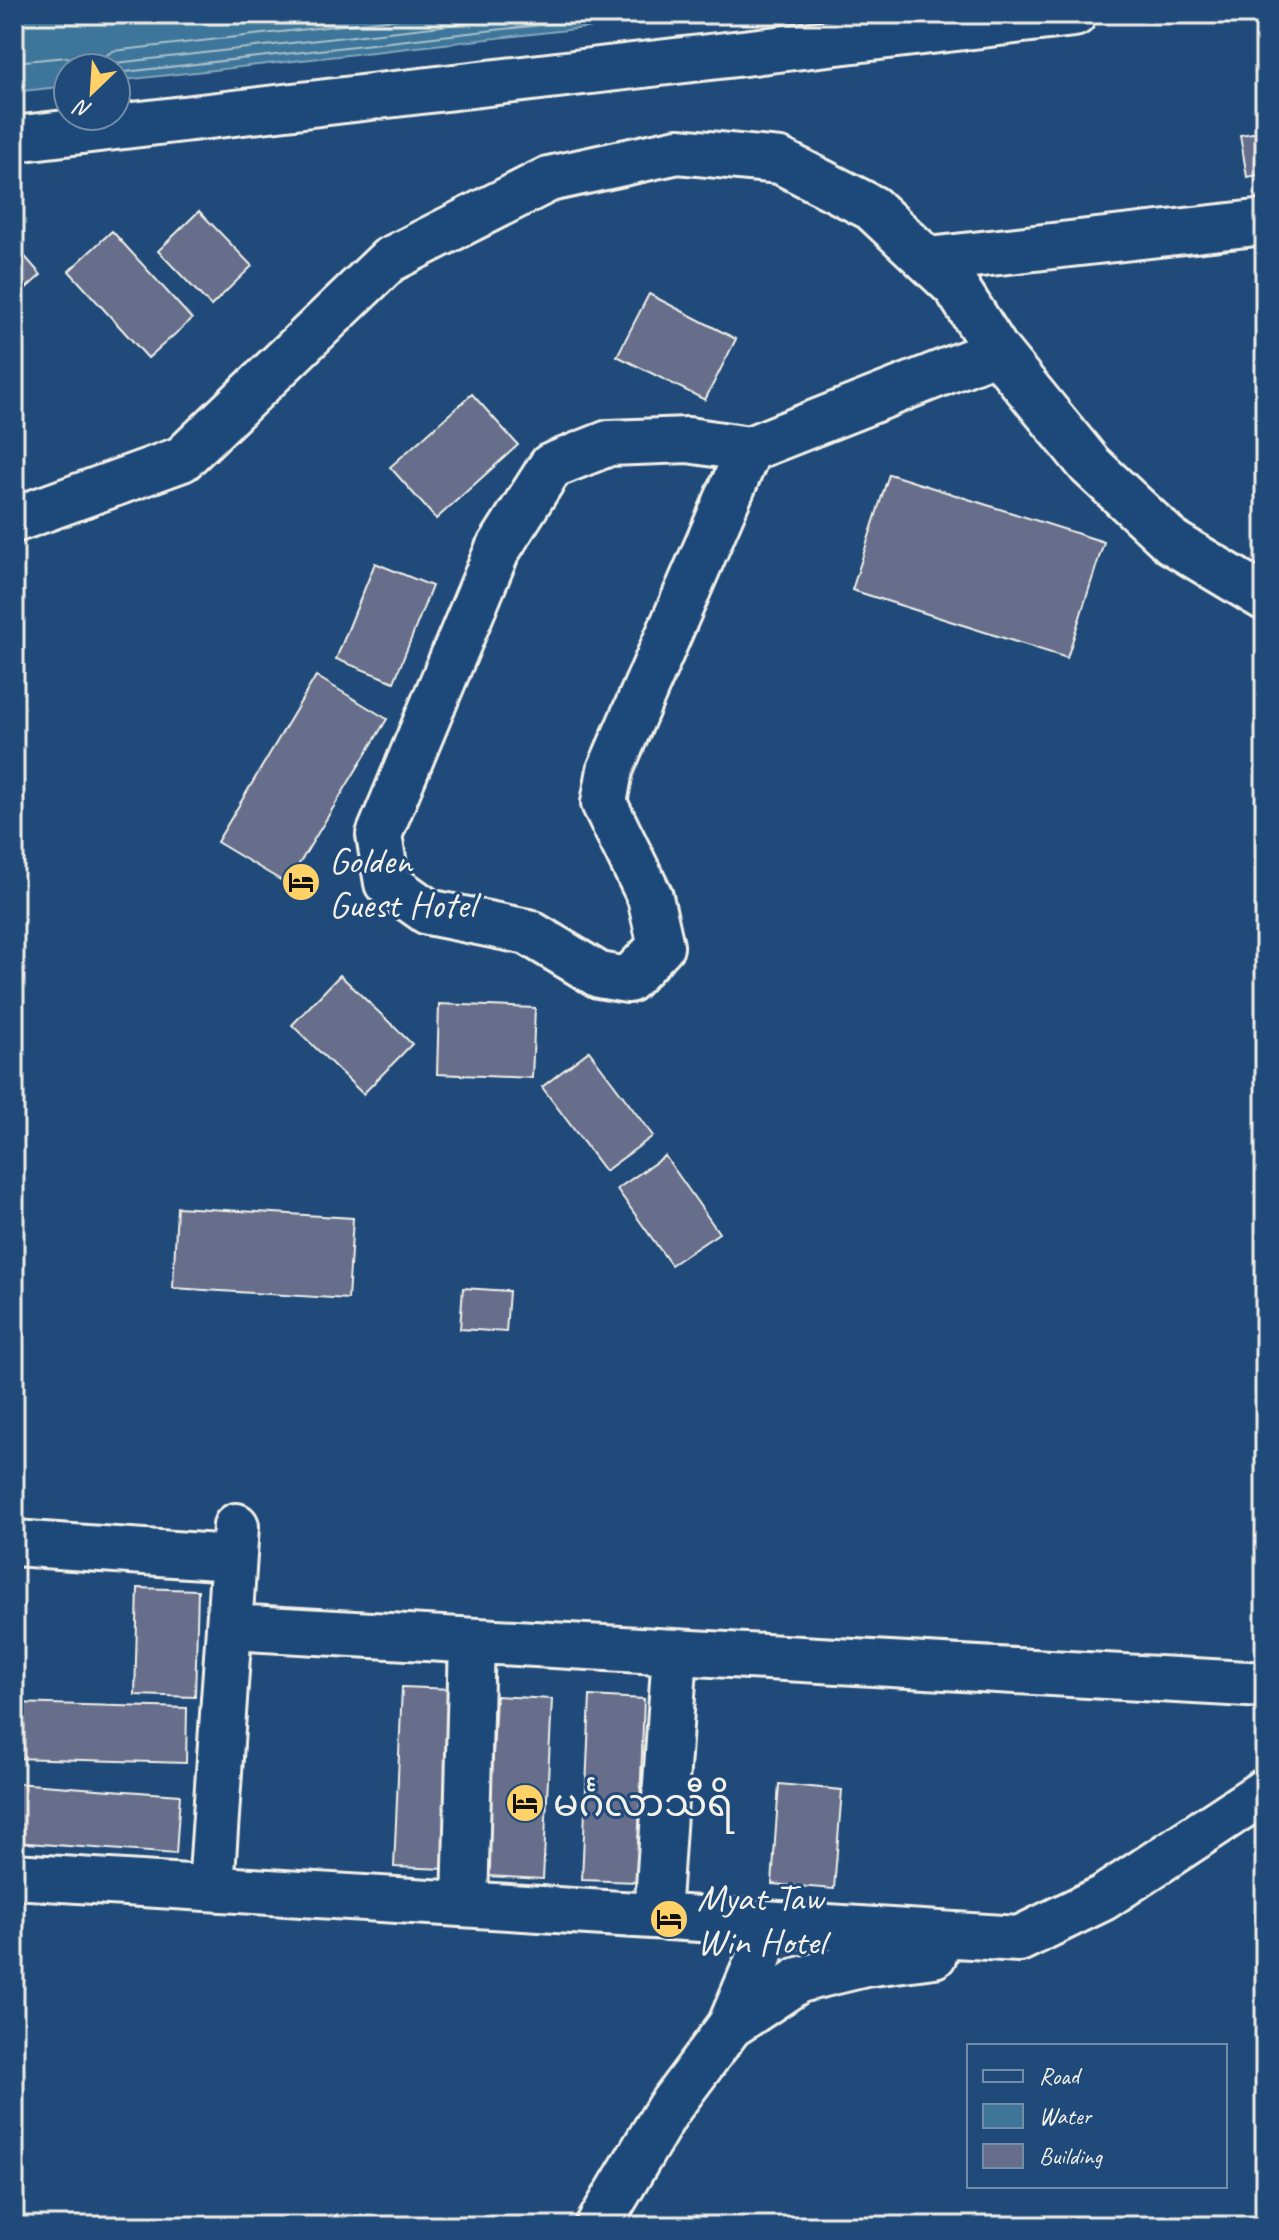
<svg xmlns="http://www.w3.org/2000/svg" width="1279" height="2240" viewBox="0 0 1279 2240" font-family="Caveat,'Noto Sans Myanmar',sans-serif">
	<style>
		.water { fill: #3e769a; stroke: #87a7b9; stroke-width: 2 }
		.lines { fill: none; stroke-linecap: round; stroke-linejoin: round }
		.shore { stroke: #abc0c9; stroke-width: 2 }
		.building { fill: #666e8c; stroke: #f4f1e8; stroke-width: 2 }
		.minor-casing { stroke: #f4f1e8; stroke-width: 50 }
		.minor { stroke: #1f4a7a; stroke-width: 44 }
		.labels { text-anchor: middle; dominant-baseline: central; stroke-width: 6; stroke-linejoin: round; paint-order: stroke }
		.poi-label { font-size: 38px; fill: #f4f1e8; stroke: #1f4a7a; text-anchor: start }
	</style>
	<rect width="100%" height="100%" fill="#1f4a7a"/>
	<filter id="ink" filterUnits="userSpaceOnUse"><feTurbulence type="fractalNoise" baseFrequency=".0125" numOctaves="2"/><feDisplacementMap in="SourceGraphic" scale="16" xChannelSelector="R" yChannelSelector="G"/><feConvolveMatrix kernelMatrix="1 2 1 2 8 2 1 2 1" color-interpolation-filters="sRGB"/></filter>
	<g filter="url(#ink)">
		<path class="water" d="M 14,14 L 708,14 L 116,81 L 116,68 L 68,68 L 68,86 L 14,92 Z"/>
		<g class="lines">
			<path class="shore" d="M 14,62 L 67,57 L 90,65 L 113,51 L 441,14
				M 104,68 L 116,63 L 548,14
				M 116,73 L 637,14"/>
		</g>
		<path class="building" d="M 1265,131 L 1265,174 L 1247,177 L 1240,135 Z
			M 199,211 L 252,266 L 211,306 L 158,251 Z
			M 112,231 L 192,319 L 148,358 L 69,271 Z
			M 14,244 L 41,275 L 14,299 Z
			M 649,294 L 736,339 L 705,400 L 617,356 Z
			M 472,394 L 518,445 L 436,519 L 390,467 Z
			M 889,474 L 1104,542 L 1067,658 L 852,590 Z
			M 375,563 L 432,586 L 394,682 L 336,659 Z
			M 316,676 L 387,719 L 287,884 L 217,842 Z
			M 340,975 L 412,1044 L 363,1094 L 292,1025 Z
			M 439,1004 L 535,1008 L 532,1078 L 437,1074 Z
			M 589,1051 L 653,1136 L 605,1171 L 542,1087 Z
			M 665,1156 L 719,1233 L 671,1265 L 617,1189 Z
			M 177,1207 L 353,1218 L 348,1299 L 173,1288 Z
			M 463,1288 L 509,1291 L 506,1332 L 460,1329 Z
			M 138,1588 L 198,1590 L 195,1697 L 135,1695 Z
			M 402,1687 L 453,1689 L 446,1869 L 394,1867 Z
			M 496,1696 L 552,1699 L 543,1879 L 487,1876 Z
			M 590,1696 L 644,1699 L 637,1882 L 582,1880 Z
			M 14,1703 L 187,1708 L 186,1763 L 14,1758 Z
			M 14,1783 L 180,1795 L 176,1854 L 14,1842 Z
			M 779,1784 L 842,1790 L 834,1889 L 772,1884 Z"/>
		<g class="lines">
			<g class="minor-casing">
				<path id="minor" d="M 14,139 L 1074,14
					M 928,260 L 1265,222
					M 749,449 L 610,770 L 604,803 L 650,897 L 661,946 L 628,980 L 599,975 L 528,932 L 428,912 L 387,883 L 379,835 L 497,551 L 551,466 L 609,443 L 688,440 L 749,449 L 997,351
					M 14,520 L 182,459 L 389,260 L 549,179 L 678,151 L 780,161 L 872,208 L 956,287 L 997,351 L 1090,465 L 1172,542 L 1265,598
					M 14,1543 L 232,1558
					M 230,1627 L 1265,1685
					M 14,1876 L 1019,1939 L 1103,1898 L 1265,1791
					M 211,1888 L 236,1526
					M 465,1904 L 472,1641
					M 657,1916 L 675,1652
					M 730,2026 L 760,1955 L 753,1923
					M 598,2226 L 668,2109 L 730,2026 L 799,1980 L 865,1964 L 934,1955"/>
			</g>
			<use href="#minor" class="minor"/>
		</g>
	</g>
	<defs>
		<g id="hotel-disc" transform="scale(2)"><circle r="9.5" fill="#ffd166" stroke="#1f4a7a"/><path d="M-6-4.5h1.5V1H6V5H4.5V3h-9V5H-6ZM-4 0a1.8 1.8 0 1 1 3.6 0ZM.5 0V-2.5h3Q6-2.5 6 0Z" fill="#111"/></g>
	</defs>
	<g fill-rule="evenodd">
		<use href="#hotel-disc" x="301" y="882"/>
		<use href="#hotel-disc" x="525" y="1803"/>
		<use href="#hotel-disc" x="669" y="1919"/>
	</g>
	<g class="labels">
		<g class="poi-label">
			<text x="329" y="860">Golden<tspan x="329" dy="44">Guest Hotel</tspan></text>
			<text x="553" y="1803">မင်္ဂလာသီရိ</text>
			<text x="697" y="1897">Myat Taw<tspan x="697" dy="44">Win Hotel</tspan></text>
		</g>
	</g>
	<rect width="1279" height="2240" fill="none" stroke="#1f4a7a" stroke-width="48"/>
	<rect x="24" y="24" width="1231" height="2192" fill="none" stroke="#f4f1e8" stroke-width="3" filter="url(#ink)"/>
	<rect x="967" y="2044" width="260" height="144" fill="#1f4a7a" stroke="#748da6" stroke-width="2"/>
	<rect x="983" y="2070" width="40" height="12" fill="#1f4a7a" stroke="#748da6" stroke-width="2"/>
	<text x="1039" y="2084" font-size="24" fill="#f4f1e8">Road</text>
	<rect x="983" y="2104" width="40" height="24" fill="#3e769a" stroke="#748da6" stroke-width="2"/>
	<text x="1039" y="2124" font-size="24" fill="#f4f1e8">Water</text>
	<rect x="983" y="2144" width="40" height="24" fill="#666e8c" stroke="#748da6" stroke-width="2"/>
	<text x="1039" y="2164" font-size="24" fill="#f4f1e8">Building</text>
	<g transform="translate(92 92) rotate(205)"><circle r="38" fill="#1f4a7a" stroke="#748da6" stroke-width="2"/>
	<path d="M0-6L14 30L0 20L-14 30Z" fill="#ffd166"/>
	<text y="-12" font-size="22" font-weight="bold" text-anchor="middle" fill="#f4f1e8">N</text>
	</g>
</svg>
